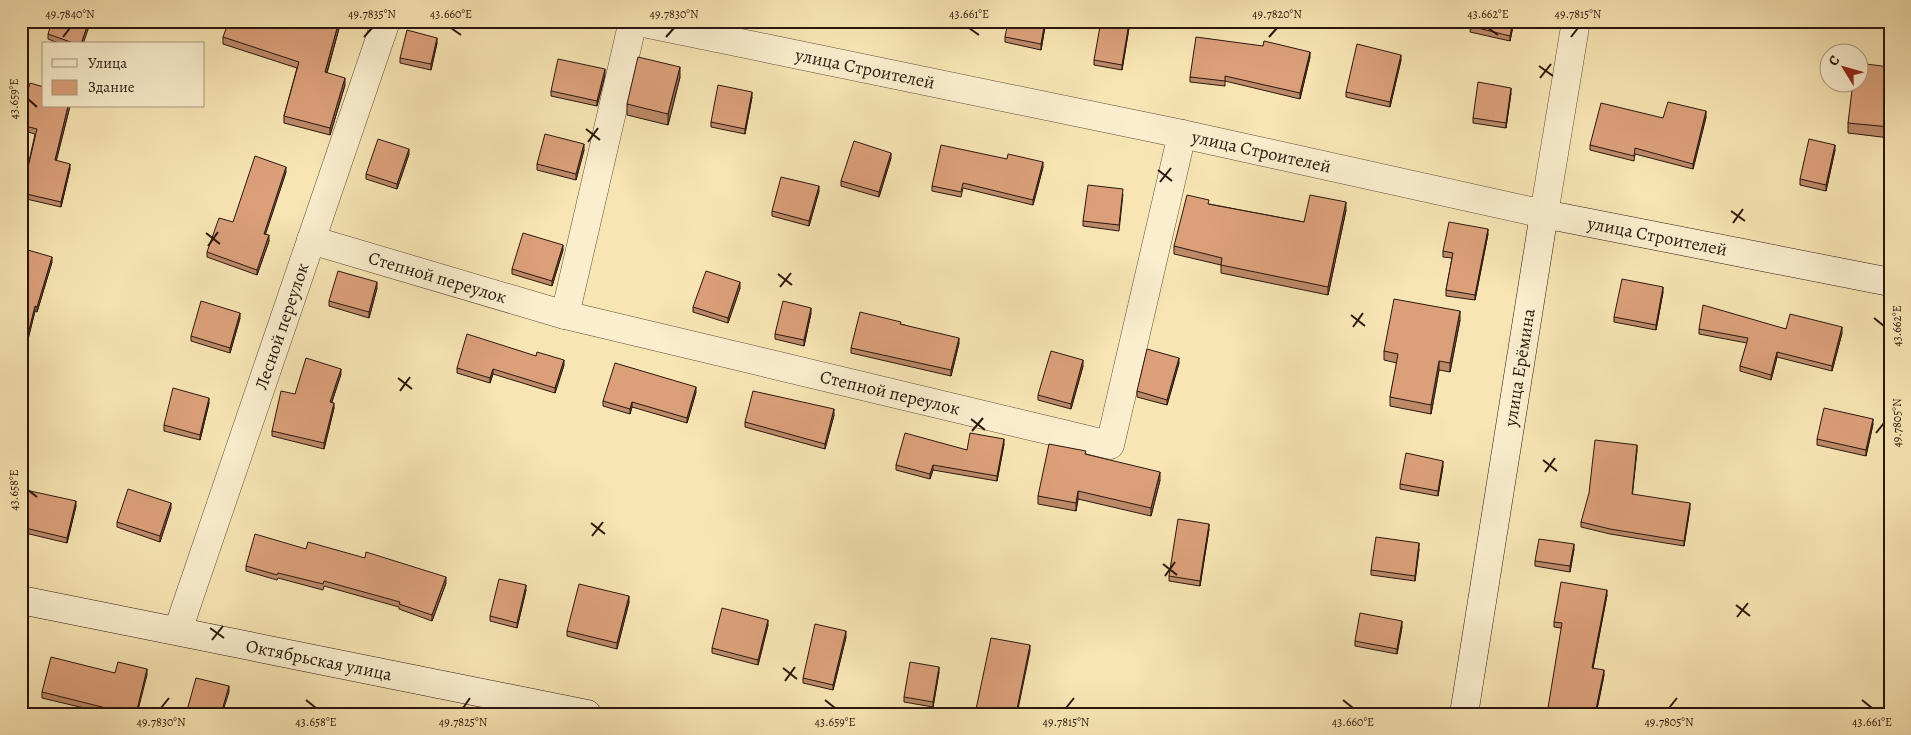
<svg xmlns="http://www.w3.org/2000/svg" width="1911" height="735" viewBox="0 0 1911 735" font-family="Alegreya,serif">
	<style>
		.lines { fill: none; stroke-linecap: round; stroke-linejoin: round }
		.street-casing { stroke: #5e4a37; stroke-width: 29 }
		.secondary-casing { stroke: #2b160e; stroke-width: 29 }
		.street { stroke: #faeece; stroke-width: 28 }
		.secondary { stroke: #faeece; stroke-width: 28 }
		.wall { fill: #bc8a69; stroke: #2b160e }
		.shaded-wall { fill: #997055; stroke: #2b160e }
		.building { fill: #dba07a; stroke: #2b160e }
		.ticks { fill: none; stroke: #2b160e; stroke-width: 2 }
		.labels { text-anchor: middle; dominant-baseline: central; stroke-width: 5; stroke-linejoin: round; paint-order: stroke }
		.street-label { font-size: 18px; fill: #2b160e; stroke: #faeece }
		.neatline { fill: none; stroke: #2b160e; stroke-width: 2 }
		.ticks-label { font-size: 12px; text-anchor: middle; fill: #2b160e }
	</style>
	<rect width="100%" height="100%" fill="#f7e5b3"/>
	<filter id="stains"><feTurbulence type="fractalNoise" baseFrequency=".004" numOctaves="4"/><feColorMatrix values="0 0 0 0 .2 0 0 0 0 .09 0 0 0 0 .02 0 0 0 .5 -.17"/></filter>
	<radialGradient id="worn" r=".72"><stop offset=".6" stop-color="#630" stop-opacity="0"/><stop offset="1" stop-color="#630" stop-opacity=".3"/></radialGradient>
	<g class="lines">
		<g class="street-casing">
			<g id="street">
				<path id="s1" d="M 634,21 L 1182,134 L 1544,214 L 1576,21"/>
				<path id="s2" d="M 311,240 L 565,315 L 1110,445 L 1182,134"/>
				<path d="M 565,315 L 633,21"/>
				<path id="s3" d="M 178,630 L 386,21"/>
			</g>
		</g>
		<g class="secondary-casing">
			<g id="secondary">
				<path id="s4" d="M 21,600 L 587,714"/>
				<path id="s5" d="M 1464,714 L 1544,214 L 1890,282"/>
			</g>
		</g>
		<use href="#street" class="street"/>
		<use href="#secondary" class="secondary"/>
	</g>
	<path class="wall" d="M 341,21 L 327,73 L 345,85 L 330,135 L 284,123 L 284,116 L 297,68 L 223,44 L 223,37 L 299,25 Z
		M 1046,21 L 1041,50 L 1005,42 L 1005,37 Z
		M 1471,21 L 1514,21 L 1510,41 L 1470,32 Z
		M 1129,28 L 1122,70 L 1094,65 L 1094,60 Z
		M 48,34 L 83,44 L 61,44 L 48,39 Z
		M 437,43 L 431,70 L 400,63 L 400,58 Z
		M 1310,57 L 1300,99 L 1225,81 L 1225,86 L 1190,82 L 1190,77 Z
		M 1401,60 L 1390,107 L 1346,97 L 1346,92 Z
		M 1890,67 L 1890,138 L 1848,133 L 1848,123 Z
		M 605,75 L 597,106 L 551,96 L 551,91 Z
		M 680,77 L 668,125 L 627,115 L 627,104 Z
		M 1511,93 L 1506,128 L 1473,123 L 1473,118 Z
		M 752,97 L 745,134 L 711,127 L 711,122 Z
		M 44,106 L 70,106 L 56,161 L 70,169 L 61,207 L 22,198 L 22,193 L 35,134 L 21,130 L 21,116 Z
		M 1706,117 L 1693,169 L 1635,154 L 1634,161 L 1590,150 L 1590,145 L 1663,118 Z
		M 584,150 L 576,180 L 537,170 L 537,164 Z
		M 1835,150 L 1826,191 L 1800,185 L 1800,179 Z
		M 409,154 L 397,189 L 366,179 L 366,174 Z
		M 891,158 L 879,197 L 841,186 L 841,181 Z
		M 1043,167 L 1033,205 L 963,188 L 961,197 L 932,191 L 932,186 Z
		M 286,172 L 265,234 L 269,241 L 257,275 L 207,257 L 207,252 Z
		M 819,191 L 809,226 L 772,216 L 772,211 Z
		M 1123,194 L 1119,231 L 1083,226 L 1083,221 Z
		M 1209,204 L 1304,222 L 1346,210 L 1328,295 L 1221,273 L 1221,265 L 1174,254 L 1174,246 Z
		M 1488,234 L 1475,300 L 1446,296 L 1446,290 L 1452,258 L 1443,257 L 1443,251 Z
		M 21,248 L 52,262 L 37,312 L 35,311 L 21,367 Z
		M 563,250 L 552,286 L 512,274 L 512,269 Z
		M 377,288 L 369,318 L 329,306 L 329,301 Z
		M 740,288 L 728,323 L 693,312 L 693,307 Z
		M 1663,292 L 1656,330 L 1614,322 L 1614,317 Z
		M 811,313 L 804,346 L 775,339 L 775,334 Z
		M 240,318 L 230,353 L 191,341 L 191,336 Z
		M 1460,320 L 1450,372 L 1439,370 L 1431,414 L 1390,406 L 1390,397 L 1397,363 L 1384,360 L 1384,351 Z
		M 901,324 L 959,343 L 951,376 L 851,353 L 851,348 Z
		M 1699,329 L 1786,329 L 1842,333 L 1832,371 L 1777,357 L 1771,380 L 1740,371 L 1740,366 L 1747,343 L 1699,334 Z
		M 1179,363 L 1167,405 L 1137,397 L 1137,391 Z
		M 564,365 L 555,393 L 493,374 L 490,383 L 457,373 L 457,368 Z
		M 1083,366 L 1071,409 L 1038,400 L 1038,395 Z
		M 341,374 L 332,402 L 334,408 L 324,449 L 272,436 L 272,431 L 295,394 Z
		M 696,392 L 687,423 L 632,407 L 630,414 L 603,406 L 603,401 Z
		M 209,403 L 200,440 L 164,431 L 164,425 Z
		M 834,415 L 825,449 L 745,427 L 745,422 Z
		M 1873,424 L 1866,456 L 1817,445 L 1817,439 Z
		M 1004,444 L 997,481 L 933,470 L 930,479 L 896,470 L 896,465 L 967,450 Z
		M 1637,450 L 1632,494 L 1690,508 L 1684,546 L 1610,534 L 1581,527 L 1581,522 Z
		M 1086,454 L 1160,480 L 1151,516 L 1078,499 L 1076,511 L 1038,504 L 1038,496 Z
		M 1443,466 L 1438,496 L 1400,489 L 1400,484 Z
		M 21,489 L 76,506 L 67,543 L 21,532 Z
		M 171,508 L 160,542 L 117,527 L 117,522 Z
		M 1209,529 L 1200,586 L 1169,581 L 1169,576 Z
		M 306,549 L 446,583 L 432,621 L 399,609 L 399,607 L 324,586 L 323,590 L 278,578 L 277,580 L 246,571 L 246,566 Z
		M 1419,549 L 1415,581 L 1371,575 L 1371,570 Z
		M 1574,549 L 1570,572 L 1535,566 L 1535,561 Z
		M 526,590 L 517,628 L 490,621 L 490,616 Z
		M 1607,595 L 1593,668 L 1604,675 L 1596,714 L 1561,628 L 1554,627 L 1554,622 Z
		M 629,602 L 617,649 L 567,636 L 567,631 Z
		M 768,625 L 758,665 L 712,653 L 712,648 Z
		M 1402,627 L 1397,654 L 1355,646 L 1355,641 Z
		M 846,637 L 833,690 L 803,683 L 803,678 Z
		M 939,672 L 933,707 L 904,702 L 904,697 Z
		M 115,673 L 147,675 L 105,713 L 42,698 L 42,692 Z"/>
	<path class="shaded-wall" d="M 89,21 L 91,21 L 83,44 L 81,44 Z
		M 339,21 L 341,21 L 325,79 L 325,72 Z
		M 1045,21 L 1046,21 L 1041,50 L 1041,44 Z
		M 1513,21 L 1514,21 L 1510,41 L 1510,36 Z
		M 1129,23 L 1129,28 L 1122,70 L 1122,65 Z
		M 437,38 L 437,43 L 431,70 L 431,64 Z
		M 1310,52 L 1310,57 L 1300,99 L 1300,93 Z
		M 1401,55 L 1401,60 L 1390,107 L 1390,102 Z
		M 680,67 L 680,77 L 668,125 L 668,114 Z
		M 605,69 L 605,75 L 597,106 L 597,101 Z
		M 345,78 L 345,85 L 330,135 L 330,128 Z
		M 1511,88 L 1511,93 L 1506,128 L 1506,123 Z
		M 752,92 L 752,97 L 745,134 L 745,129 Z
		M 68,106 L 70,106 L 55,166 L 55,160 Z
		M 1706,111 L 1706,117 L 1693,169 L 1693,164 Z
		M 584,144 L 584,150 L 576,180 L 576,174 Z
		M 1835,145 L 1835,150 L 1826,191 L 1826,185 Z
		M 409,149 L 409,154 L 397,189 L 397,184 Z
		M 891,153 L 891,158 L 879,197 L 879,192 Z
		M 1043,162 L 1043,167 L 1033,205 L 1033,200 Z
		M 70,164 L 70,169 L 61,207 L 61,202 Z
		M 286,167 L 286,172 L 264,239 L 264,234 Z
		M 819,186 L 819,191 L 809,226 L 809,221 Z
		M 1346,202 L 1346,210 L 1328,295 L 1328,287 Z
		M 1488,229 L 1488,234 L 1475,300 L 1475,295 Z
		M 269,235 L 269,241 L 257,275 L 257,270 Z
		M 563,245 L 563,250 L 552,286 L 552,281 Z
		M 52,257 L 52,262 L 37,312 L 37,307 Z
		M 377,282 L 377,288 L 369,318 L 369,312 Z
		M 740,282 L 740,288 L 728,323 L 728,318 Z
		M 1663,287 L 1663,292 L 1656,330 L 1656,325 Z
		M 35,306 L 35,311 L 21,367 L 21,362 Z
		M 811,308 L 811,313 L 804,346 L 804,340 Z
		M 1460,311 L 1460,320 L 1450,372 L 1450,363 Z
		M 240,313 L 240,318 L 230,353 L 230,348 Z
		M 1842,327 L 1842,333 L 1832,371 L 1832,366 Z
		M 959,338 L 959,343 L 951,376 L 951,370 Z
		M 1777,352 L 1777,357 L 1771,380 L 1771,375 Z
		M 1179,358 L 1179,363 L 1167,405 L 1167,400 Z
		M 564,360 L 564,365 L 555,393 L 555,388 Z
		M 1083,360 L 1083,366 L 1071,409 L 1071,404 Z
		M 1439,361 L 1439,370 L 1431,414 L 1431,405 Z
		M 341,369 L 341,374 L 330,407 L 330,402 Z
		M 493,369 L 493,374 L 490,383 L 490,378 Z
		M 696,387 L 696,392 L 687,423 L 687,418 Z
		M 209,398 L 209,403 L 200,440 L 200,435 Z
		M 632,402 L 632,407 L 630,414 L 630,409 Z
		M 334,403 L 334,408 L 324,449 L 324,443 Z
		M 834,409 L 834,415 L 825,449 L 825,444 Z
		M 1873,419 L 1873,424 L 1866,456 L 1866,450 Z
		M 1004,439 L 1004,444 L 997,481 L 997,476 Z
		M 1637,445 L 1637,450 L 1632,499 L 1632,494 Z
		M 1443,461 L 1443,466 L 1438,496 L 1438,491 Z
		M 933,465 L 933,470 L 930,479 L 930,474 Z
		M 1160,472 L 1160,480 L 1151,516 L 1151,508 Z
		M 1078,491 L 1078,499 L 1076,511 L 1076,503 Z
		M 76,501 L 76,506 L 67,543 L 67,538 Z
		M 171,503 L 171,508 L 160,542 L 160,536 Z
		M 1690,503 L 1690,508 L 1684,546 L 1684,541 Z
		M 1209,524 L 1209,529 L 1200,586 L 1200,581 Z
		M 1419,543 L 1419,549 L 1415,581 L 1415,576 Z
		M 1574,544 L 1574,549 L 1570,572 L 1570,566 Z
		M 446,577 L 446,583 L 432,621 L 432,615 Z
		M 526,585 L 526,590 L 517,628 L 517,623 Z
		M 1607,590 L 1607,595 L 1592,673 L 1592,668 Z
		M 629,596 L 629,602 L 617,649 L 617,643 Z
		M 768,620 L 768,625 L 758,665 L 758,660 Z
		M 1402,621 L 1402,627 L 1397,654 L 1397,649 Z
		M 846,631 L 846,637 L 833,690 L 833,685 Z
		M 1030,645 L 1030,651 L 1017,714 L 1016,714 Z
		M 939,667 L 939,672 L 933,707 L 933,702 Z
		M 147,669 L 147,675 L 137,714 L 136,714 Z
		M 1604,670 L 1604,675 L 1596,714 L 1595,714 Z
		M 229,686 L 229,692 L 222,714 L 221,714 Z"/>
	<path class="building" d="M 52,21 L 89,21 L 81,44 L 76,44 L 48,34 Z
		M 229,21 L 289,21 L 299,25 L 300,21 L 339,21 L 325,72 L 345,78 L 330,128 L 284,116 L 299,62 L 223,37 Z
		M 1008,21 L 1045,21 L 1041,44 L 1005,37 Z
		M 1101,21 L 1122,21 L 1129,23 L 1122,65 L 1094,60 Z
		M 1471,21 L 1513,21 L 1510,36 L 1470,26 Z
		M 407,30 L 437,38 L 431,64 L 400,58 Z
		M 1196,37 L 1263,46 L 1264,41 L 1310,52 L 1300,93 L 1225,76 L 1225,81 L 1190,77 Z
		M 1357,44 L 1401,55 L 1390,102 L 1346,92 Z
		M 638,57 L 680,67 L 668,114 L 627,104 Z
		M 558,59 L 605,69 L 597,101 L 551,91 Z
		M 1858,63 L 1890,67 L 1890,127 L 1848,123 L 1853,82 L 1858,82 Z
		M 1478,82 L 1511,88 L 1506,123 L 1473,118 Z
		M 30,83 L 44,87 L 44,106 L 68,106 L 55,160 L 70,164 L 61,202 L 22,193 L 37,129 L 21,125 L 21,116 Z
		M 718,85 L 752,92 L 745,129 L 711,122 Z
		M 1668,102 L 1706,111 L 1693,164 L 1635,148 L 1634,156 L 1590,145 L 1601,103 L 1663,118 Z
		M 545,134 L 584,144 L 576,174 L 537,164 Z
		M 378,139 L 409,149 L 397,184 L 366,174 Z
		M 1809,139 L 1835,145 L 1826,185 L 1800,179 Z
		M 854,141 L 891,153 L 879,192 L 841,181 Z
		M 941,145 L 1007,159 L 1008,154 L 1043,162 L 1033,200 L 963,183 L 961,192 L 932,186 Z
		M 255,156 L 286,167 L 264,234 L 269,235 L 257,270 L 207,252 L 219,218 L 233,222 Z
		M 781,177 L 819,186 L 809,221 L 772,211 Z
		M 1088,185 L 1123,189 L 1119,225 L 1083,221 Z
		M 1187,195 L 1209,200 L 1208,204 L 1304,222 L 1310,195 L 1346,202 L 1328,287 L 1221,265 L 1222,258 L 1174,246 Z
		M 1449,222 L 1488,229 L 1475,295 L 1446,290 L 1453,253 L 1443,251 Z
		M 523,233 L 563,245 L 552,281 L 512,269 Z
		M 21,248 L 52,257 L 37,307 L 35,306 L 21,362 Z
		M 338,271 L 377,282 L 369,312 L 329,301 Z
		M 706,271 L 740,282 L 728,318 L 693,307 Z
		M 1622,279 L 1663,287 L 1656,325 L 1614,317 Z
		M 1394,299 L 1460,311 L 1450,363 L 1439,361 L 1431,405 L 1390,397 L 1398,354 L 1384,351 Z
		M 201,301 L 240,313 L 230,348 L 191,336 Z
		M 783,301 L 811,308 L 804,340 L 775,334 Z
		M 1703,305 L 1786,329 L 1790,314 L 1842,327 L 1832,366 L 1777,352 L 1771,375 L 1740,366 L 1748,338 L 1699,329 Z
		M 860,312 L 901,322 L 900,324 L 959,338 L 951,370 L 851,348 Z
		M 467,334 L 536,356 L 537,352 L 564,360 L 555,388 L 493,369 L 490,378 L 457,368 Z
		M 1147,349 L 1179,358 L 1167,400 L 1137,391 Z
		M 1051,351 L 1083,360 L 1071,404 L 1038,395 Z
		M 306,358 L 341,369 L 330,402 L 334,403 L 324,443 L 272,431 L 281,391 L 295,394 Z
		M 615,363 L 696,387 L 687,418 L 632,402 L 630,409 L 603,401 Z
		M 173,388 L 209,398 L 200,435 L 164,425 Z
		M 753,391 L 834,409 L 825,444 L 745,422 Z
		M 1824,408 L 1873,419 L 1866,450 L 1817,439 Z
		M 905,433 L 967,450 L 970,433 L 1004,439 L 997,476 L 933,465 L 930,474 L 896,465 Z
		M 1595,440 L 1637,445 L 1632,494 L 1690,503 L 1684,541 L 1610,529 L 1581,522 L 1589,493 Z
		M 1049,444 L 1086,451 L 1085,454 L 1160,472 L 1151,508 L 1078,491 L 1076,503 L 1038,496 Z
		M 1406,453 L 1443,461 L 1438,491 L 1400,484 Z
		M 21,489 L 76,501 L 67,538 L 21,527 Z
		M 128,489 L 171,503 L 160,536 L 117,522 Z
		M 1178,519 L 1209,524 L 1200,581 L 1169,576 Z
		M 255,534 L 306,549 L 308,542 L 365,558 L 366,552 L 446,577 L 432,615 L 399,604 L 400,602 L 324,581 L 323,584 L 278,573 L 277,575 L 246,566 Z
		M 1376,537 L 1419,543 L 1415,576 L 1371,570 Z
		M 1539,539 L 1574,544 L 1570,566 L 1535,561 Z
		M 499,579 L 526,585 L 517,623 L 490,616 Z
		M 1561,582 L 1607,590 L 1592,668 L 1604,670 L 1595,714 L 1547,714 L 1562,623 L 1554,622 Z
		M 579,584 L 629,596 L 617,643 L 567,631 Z
		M 722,608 L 768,620 L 758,660 L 712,648 Z
		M 1360,613 L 1402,621 L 1397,649 L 1355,641 Z
		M 815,624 L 846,631 L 833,685 L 803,678 Z
		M 991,638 L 1030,645 L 1016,714 L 975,714 Z
		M 51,657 L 115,673 L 118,662 L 147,669 L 136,714 L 105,714 L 106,708 L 42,692 Z
		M 910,662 L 939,667 L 933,702 L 904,697 Z
		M 196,678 L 229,686 L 221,714 L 186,714 Z
		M 1125,710 L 1143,714 L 1124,714 Z"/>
	<path class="ticks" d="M 451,28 L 461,35M 969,28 L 979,35M 1488,28 L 1498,35M 63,37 L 70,28M 364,37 L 372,28M 666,37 L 674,28M 1269,37 L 1277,28M 1571,37 L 1578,28M 1539,66 L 1553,76M 1540,78 L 1551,64M 28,99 L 37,107M 586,129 L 600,140M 588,142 L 598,128M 1158,170 L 1172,181M 1160,182 L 1171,168M 1731,211 L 1745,221M 1733,223 L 1743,209M 206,233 L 220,244M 208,246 L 218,232M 778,274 L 792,285M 780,287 L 791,273M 1351,315 L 1365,326M 1874,318 L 1884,326M 1353,327 L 1363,313M 398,378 L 412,389M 400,391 L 410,377M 971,419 L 985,430M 972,431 L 983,418M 1876,433 L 1884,423M 1543,460 L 1557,471M 1545,472 L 1555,458M 28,490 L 37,497M 591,523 L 605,534M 592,536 L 603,522M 1163,564 L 1177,575M 1165,576 L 1175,562M 1736,605 L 1750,616M 1737,617 L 1748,603M 210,628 L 224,638M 212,640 L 223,626M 783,668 L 797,679M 785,681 L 795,667M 306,700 L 316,708M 825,700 L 835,708M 1343,700 L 1353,708M 1862,700 L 1872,708M 161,708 L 169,698M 463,708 L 470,698M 1066,708 L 1074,698M 1669,708 L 1677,698"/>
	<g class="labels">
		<g class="street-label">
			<text stroke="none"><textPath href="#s1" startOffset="236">улица Строителей</textPath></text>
			<text stroke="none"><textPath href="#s1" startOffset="641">улица Строителей</textPath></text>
			<text stroke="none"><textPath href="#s5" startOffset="622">улица Строителей</textPath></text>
			<text stroke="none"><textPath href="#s2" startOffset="132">Степной переулок</textPath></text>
			<text stroke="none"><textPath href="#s3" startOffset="321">Лесной переулок</textPath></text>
			<text stroke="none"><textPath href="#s5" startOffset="351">улица Ерёмина</textPath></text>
			<text stroke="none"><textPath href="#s2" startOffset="599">Степной переулок</textPath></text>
			<text stroke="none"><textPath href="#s4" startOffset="304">Октябрьская улица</textPath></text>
		</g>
	</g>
	<rect width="1911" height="735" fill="none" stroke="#f7e5b3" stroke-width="55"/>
	<rect x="42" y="42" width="162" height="65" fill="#faeece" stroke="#a79881"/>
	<rect x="52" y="59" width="25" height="8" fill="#faeece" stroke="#a79881"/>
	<text x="88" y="68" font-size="15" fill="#2b160e">Улица</text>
	<rect x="52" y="80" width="25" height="15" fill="#dba07a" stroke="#a79881"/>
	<text x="88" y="92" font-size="15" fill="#2b160e">Здание</text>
	<g transform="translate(1844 68) rotate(307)"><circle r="24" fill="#faeece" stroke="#a79881"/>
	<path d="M0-4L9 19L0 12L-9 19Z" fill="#8f2418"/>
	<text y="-8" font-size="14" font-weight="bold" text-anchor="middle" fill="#2b160e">С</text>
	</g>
	<rect x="28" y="28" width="1856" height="680" class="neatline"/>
	<g class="ticks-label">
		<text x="70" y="18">49.7840°N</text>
		<text x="372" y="18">49.7835°N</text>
		<text x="451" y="18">43.660°E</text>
		<text x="674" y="18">49.7830°N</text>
		<text x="969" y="18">43.661°E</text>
		<text x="1277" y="18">49.7820°N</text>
		<text x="1488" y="18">43.662°E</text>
		<text x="1578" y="18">49.7815°N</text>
		<text transform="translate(14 99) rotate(-90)" y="4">43.659°E</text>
		<text transform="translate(1897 326) rotate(-90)" y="4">43.662°E</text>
		<text transform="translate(1897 423) rotate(-90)" y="4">49.7805°N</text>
		<text transform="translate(14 490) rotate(-90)" y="4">43.658°E</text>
		<text x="161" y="726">49.7830°N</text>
		<text x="316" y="726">43.658°E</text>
		<text x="463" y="726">49.7825°N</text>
		<text x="835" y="726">43.659°E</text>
		<text x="1066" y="726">49.7815°N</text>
		<text x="1353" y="726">43.660°E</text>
		<text x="1669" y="726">49.7805°N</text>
		<text x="1872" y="726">43.661°E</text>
	</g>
	<rect width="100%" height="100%" filter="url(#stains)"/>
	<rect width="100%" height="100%" fill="url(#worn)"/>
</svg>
